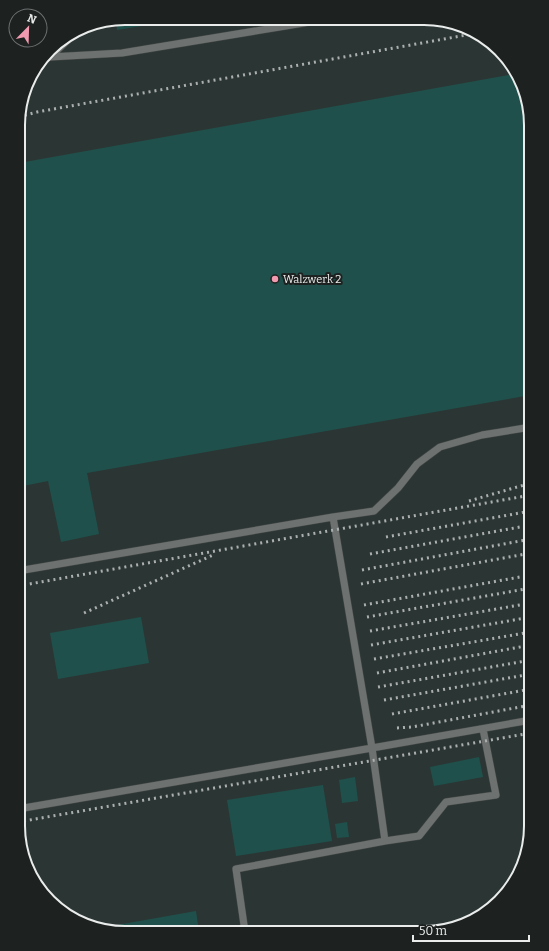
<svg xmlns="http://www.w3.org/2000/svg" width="549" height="951" viewBox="0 0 549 951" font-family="Bitter,serif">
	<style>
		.built { fill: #2b3634 }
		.building { fill: #20504b }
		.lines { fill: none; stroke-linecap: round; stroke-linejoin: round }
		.lane-casing { stroke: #444746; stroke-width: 8 }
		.lane { stroke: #6d7271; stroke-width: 7 }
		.rail { stroke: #acafaf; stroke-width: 3; stroke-dasharray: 2 4; stroke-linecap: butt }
		.poi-dot { fill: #f29aaf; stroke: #1d2120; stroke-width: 1.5 }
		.labels { text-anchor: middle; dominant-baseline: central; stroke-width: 4; stroke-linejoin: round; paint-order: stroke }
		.poi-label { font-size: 11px; fill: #e9eceb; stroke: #1d2120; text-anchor: start }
		.rim { fill: none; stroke: #e9eceb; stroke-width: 2 }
	</style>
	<rect width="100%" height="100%" fill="#272a2a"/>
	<path class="built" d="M 125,18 L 445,20 L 494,44 L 525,90 L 531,125 L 531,833 L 509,891 L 459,927 L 424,933 L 111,932 L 60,911 L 24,861 L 18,826 L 19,111 L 29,77 L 54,45 L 84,26 Z"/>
	<path class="building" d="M 125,18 L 185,18 L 185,19 L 117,30 L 116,20 Z
		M 514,74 L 525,90 L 531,125 L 531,395 L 87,473 L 99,534 L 61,542 L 48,481 L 18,487 L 19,163 Z
		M 141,617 L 149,663 L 58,679 L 50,633 Z
		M 479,757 L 483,777 L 434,786 L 430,767 Z
		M 355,777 L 358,801 L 342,803 L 339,780 Z
		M 323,785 L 332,841 L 236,856 L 227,800 Z
		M 347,822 L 349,837 L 337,838 L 335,824 Z
		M 196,911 L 199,932 L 111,932 L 100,928 Z"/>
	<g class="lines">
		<g class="lane-casing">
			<path id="lane" d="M 50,57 L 122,53 L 328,19
				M 44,58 L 50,57 L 70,38 L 71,34
				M 333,517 L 372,748 L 531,720
				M 18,571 L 333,517 L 374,511 L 398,488 L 417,464 L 440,447 L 482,435 L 531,427
				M 18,809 L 372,748 L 385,841 L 419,836 L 446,802 L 496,795 L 483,729
				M 245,932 L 236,869 L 385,841"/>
		</g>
		<use href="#lane" class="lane"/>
		<path class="rail" d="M 19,117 L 37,112 L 472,34
			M 469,501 L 531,483
			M 386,537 L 531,511
			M 370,554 L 531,525
			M 362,570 L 531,539
			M 361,584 L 531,553
			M 18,586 L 531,495
			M 364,605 L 531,575
			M 84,613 L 213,555
			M 367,617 L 531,588
			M 370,631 L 531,603
			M 371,645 L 531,617
			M 374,659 L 531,632
			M 377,673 L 531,645
			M 378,687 L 531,660
			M 384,700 L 531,674
			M 392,714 L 531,689
			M 397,728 L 412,727 L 531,705
			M 18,822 L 531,733"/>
	</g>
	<circle class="poi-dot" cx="275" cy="279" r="4"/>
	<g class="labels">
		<g class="poi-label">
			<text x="283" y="279">Walzwerk 2</text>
		</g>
	</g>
	<path d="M0 0H549V951H0ZM125 25H424A100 100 0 0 1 524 125V826A100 100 0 0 1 424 926H125A100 100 0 0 1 25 826V125A100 100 0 0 1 125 25Z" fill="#1d2120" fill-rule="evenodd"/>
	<path class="rim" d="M125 25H424A100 100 0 0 1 524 125V826A100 100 0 0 1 424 926H125A100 100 0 0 1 25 826V125A100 100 0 0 1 125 25Z"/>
	<g transform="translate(28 28) rotate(23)"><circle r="19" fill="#1d2120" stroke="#6f7271"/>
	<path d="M0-3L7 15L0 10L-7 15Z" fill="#f29aaf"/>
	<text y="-6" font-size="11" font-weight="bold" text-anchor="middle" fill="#e9eceb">N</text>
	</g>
	<path d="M413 935v6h116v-6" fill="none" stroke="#e9eceb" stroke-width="2"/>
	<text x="419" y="935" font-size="12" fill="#e9eceb" stroke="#1d2120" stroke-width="3" paint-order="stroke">50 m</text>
</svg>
